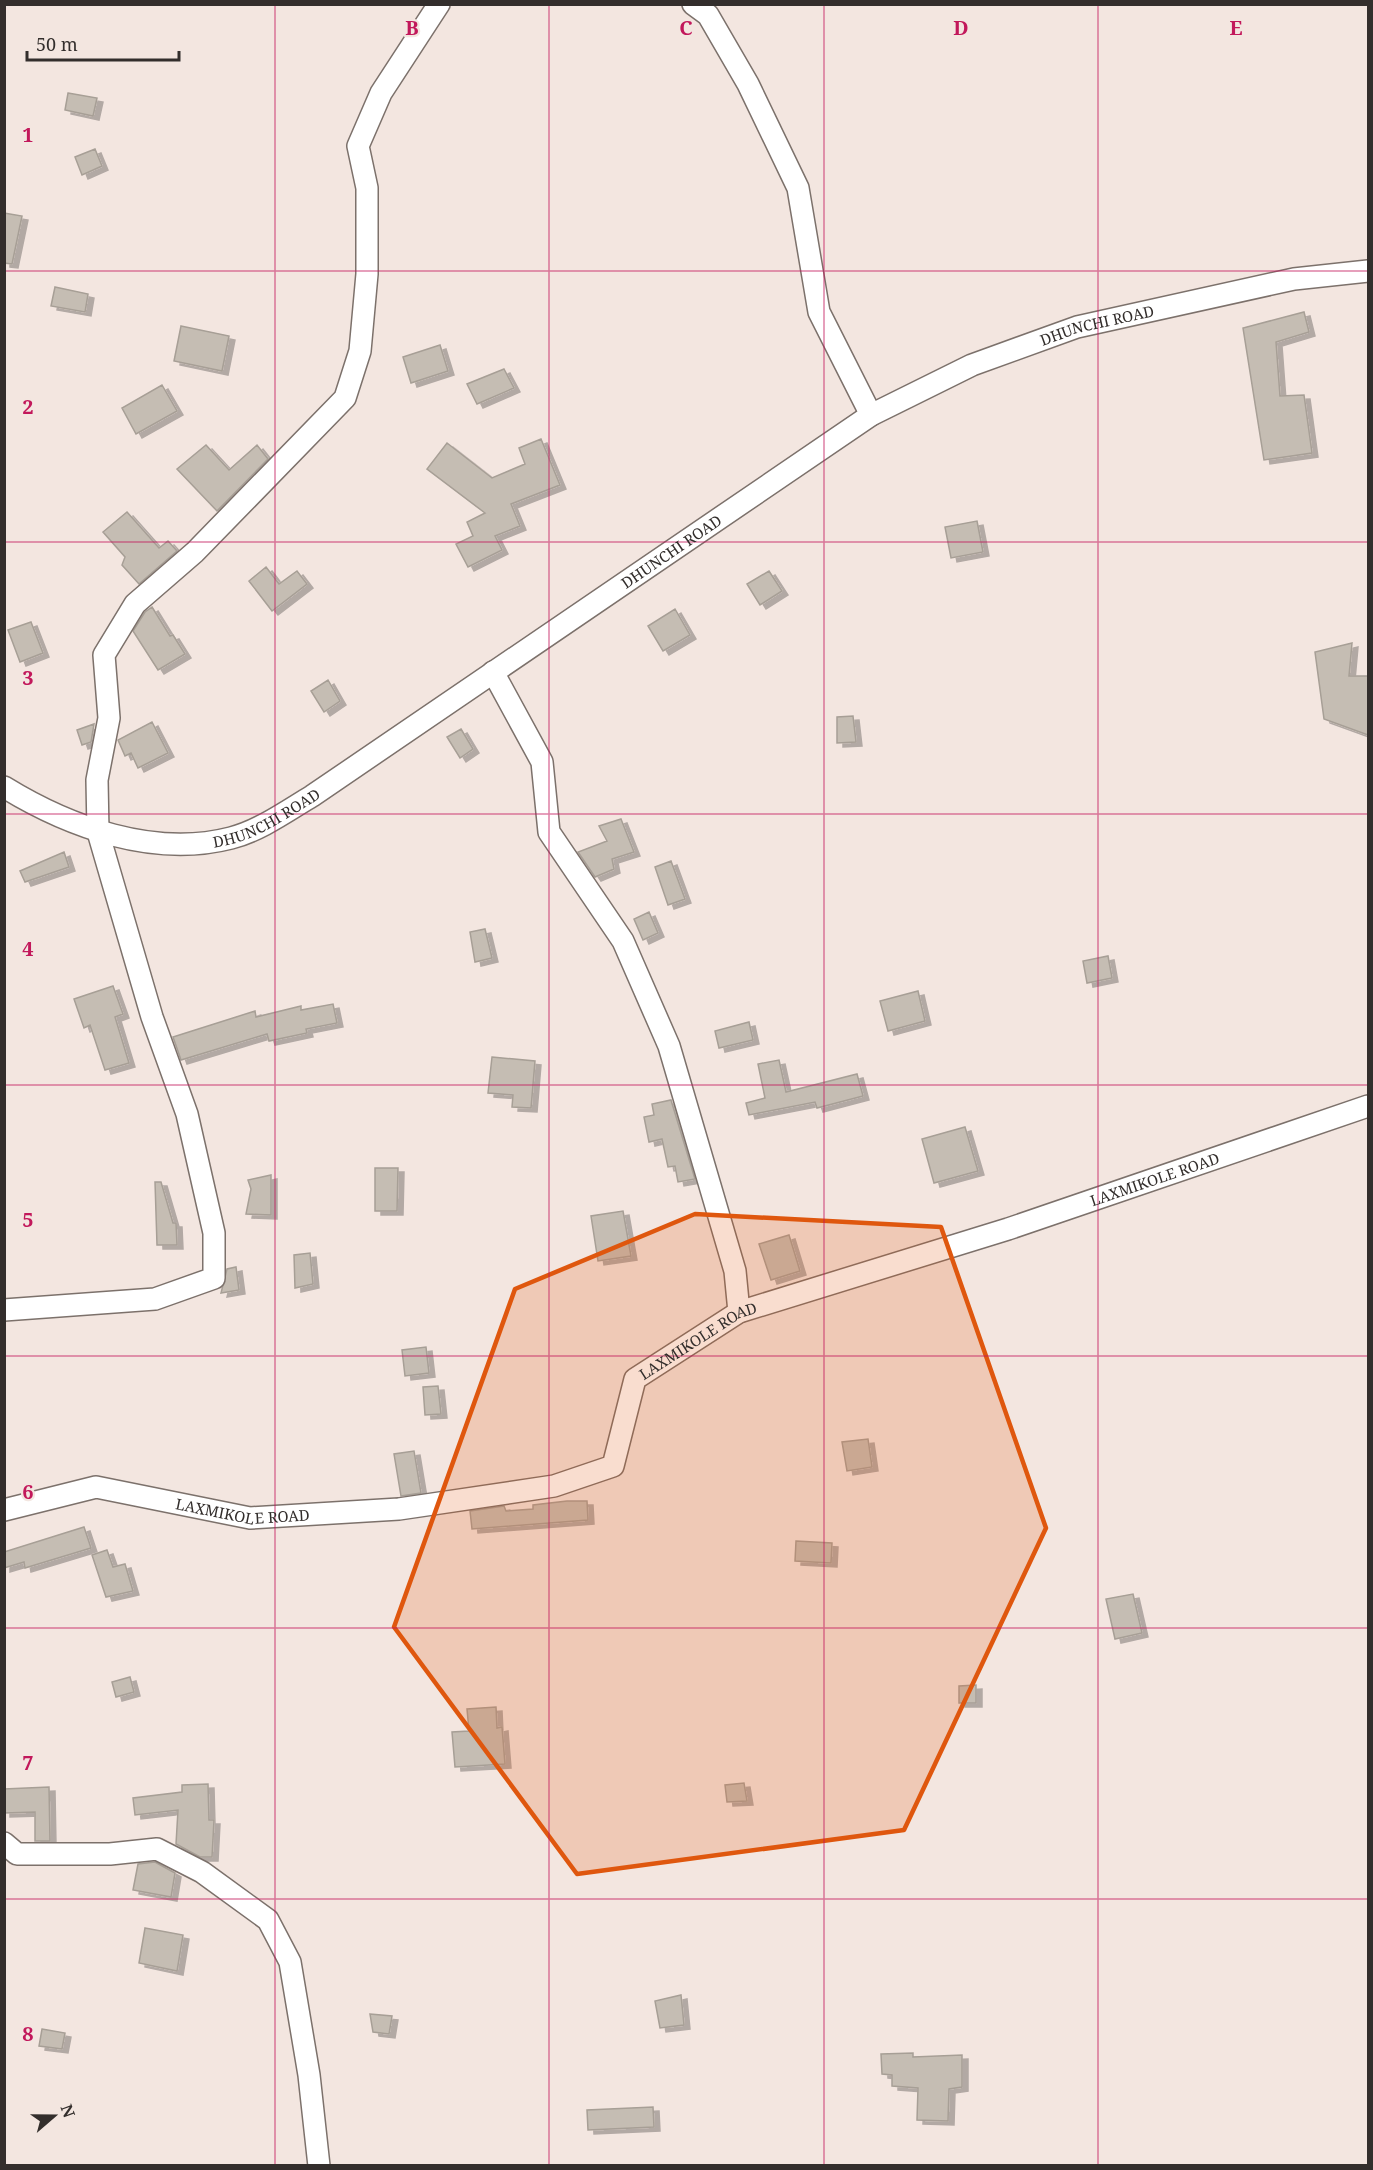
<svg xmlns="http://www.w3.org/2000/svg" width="1373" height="2170" viewBox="0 0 1373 2170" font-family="'Noto Serif',serif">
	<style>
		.building { fill: #c5bdb3; stroke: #a79f96; stroke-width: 1.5; filter: url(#shadow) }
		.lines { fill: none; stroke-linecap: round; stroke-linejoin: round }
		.minor-casing { stroke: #7c716b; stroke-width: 24 }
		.minor { stroke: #fff; stroke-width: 21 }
		.marked { fill: #df570e; fill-opacity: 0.2; stroke: #df570e; stroke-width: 4.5; stroke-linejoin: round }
		.grid { fill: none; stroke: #c2185b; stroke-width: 1.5; stroke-opacity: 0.55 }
		.labels { text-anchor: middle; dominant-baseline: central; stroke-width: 4.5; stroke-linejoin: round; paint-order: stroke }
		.street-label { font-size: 15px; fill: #332e2c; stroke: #f3e6e0 }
		.grid-label { font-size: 20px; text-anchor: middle; font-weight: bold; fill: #c2185b; stroke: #f3e6e0; stroke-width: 4.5; stroke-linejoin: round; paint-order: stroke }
	</style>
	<defs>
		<filter id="shadow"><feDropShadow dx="6" dy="4" stdDeviation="0" flood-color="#0004"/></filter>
	</defs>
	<rect width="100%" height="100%" fill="#f3e6e0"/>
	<path class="building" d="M 68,93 L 97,98 L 93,116 L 65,110 Z
		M 95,149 L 102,166 L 82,175 L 75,157 Z
		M 4,213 L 22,216 L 12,264 L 4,263 Z
		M 55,287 L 88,294 L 85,312 L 51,306 Z
		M 1304,312 L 1309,332 L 1276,342 L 1280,396 L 1304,395 L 1312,453 L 1264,460 L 1243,328 Z
		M 181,326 L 229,336 L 222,371 L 174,361 Z
		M 440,345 L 448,371 L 411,383 L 403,357 Z
		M 504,369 L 514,388 L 477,404 L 467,384 Z
		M 162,385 L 177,411 L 136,434 L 122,408 Z
		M 541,439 L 560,485 L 511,504 L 520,526 L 495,536 L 502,550 L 468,567 L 456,544 L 473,536 L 467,522 L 485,513 L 427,469 L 447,443 L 492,478 L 525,464 L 519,448 Z
		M 206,445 L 229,470 L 257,445 L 268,459 L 217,511 L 177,469 Z
		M 127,512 L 159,548 L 168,541 L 177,551 L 139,584 L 122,565 L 125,557 L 103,532 Z
		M 977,521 L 983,552 L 951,558 L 945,527 Z
		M 266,567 L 279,584 L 297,571 L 307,584 L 272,611 L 249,581 Z
		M 769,571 L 782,591 L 760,605 L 747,584 Z
		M 152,607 L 170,636 L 173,635 L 185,654 L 158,670 L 133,631 L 145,612 Z
		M 675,609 L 690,635 L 663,651 L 648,626 Z
		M 31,622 L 43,653 L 20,662 L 8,630 Z
		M 1352,643 L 1349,676 L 1368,676 L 1368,735 L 1324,719 L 1315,652 Z
		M 328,680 L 340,701 L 324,712 L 311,691 Z
		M 853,716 L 856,742 L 837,743 L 837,717 Z
		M 152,722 L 168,753 L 138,768 L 131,753 L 125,756 L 118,740 Z
		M 94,724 L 91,742 L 82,745 L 77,730 Z
		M 461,729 L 473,749 L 460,758 L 447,737 Z
		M 621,819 L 634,852 L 612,859 L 614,869 L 595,877 L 578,852 L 607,841 L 599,826 Z
		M 64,852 L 69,867 L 25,882 L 20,871 Z
		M 671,861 L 685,899 L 668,905 L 655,867 Z
		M 649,912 L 658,933 L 643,940 L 634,919 Z
		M 485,929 L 492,958 L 475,962 L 470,932 Z
		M 1108,956 L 1112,978 L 1087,983 L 1083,961 Z
		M 113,986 L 123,1014 L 115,1017 L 129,1063 L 105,1070 L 90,1025 L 84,1028 L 74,999 Z
		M 918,991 L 925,1021 L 888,1031 L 880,1001 Z
		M 333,1004 L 337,1023 L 306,1029 L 307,1033 L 269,1041 L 267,1034 L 181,1060 L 173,1037 L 255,1011 L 256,1017 L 301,1006 L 301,1010 Z
		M 749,1022 L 753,1040 L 719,1048 L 715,1031 Z
		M 492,1057 L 535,1061 L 531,1108 L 512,1107 L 513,1095 L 488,1093 Z
		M 779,1060 L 786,1092 L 857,1074 L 863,1096 L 817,1108 L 815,1102 L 749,1115 L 746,1103 L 765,1098 L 758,1064 Z
		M 671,1100 L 695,1179 L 678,1182 L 675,1166 L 668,1167 L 662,1139 L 649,1142 L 644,1117 L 654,1115 L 652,1104 Z
		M 965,1127 L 978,1171 L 934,1183 L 922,1139 Z
		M 375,1168 L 398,1168 L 397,1211 L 375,1211 Z
		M 271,1175 L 271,1215 L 246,1214 L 251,1189 L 248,1180 Z
		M 155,1182 L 161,1182 L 173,1223 L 176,1223 L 177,1245 L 157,1245 Z
		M 623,1211 L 631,1256 L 598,1261 L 591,1216 Z
		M 789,1235 L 800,1271 L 771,1280 L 759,1244 Z
		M 310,1253 L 313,1284 L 295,1288 L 294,1255 Z
		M 236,1267 L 239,1290 L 221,1293 L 227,1269 Z
		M 426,1347 L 429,1373 L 405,1376 L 402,1350 Z
		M 438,1386 L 441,1414 L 425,1415 L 423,1387 Z
		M 868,1439 L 872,1467 L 847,1471 L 842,1442 Z
		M 414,1451 L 421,1493 L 401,1496 L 394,1454 Z
		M 567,1501 L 587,1501 L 588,1520 L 472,1529 L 470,1511 L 504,1506 L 506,1511 L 533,1509 L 533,1505 Z
		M 84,1527 L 91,1548 L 25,1568 L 24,1562 L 4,1568 L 4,1552 Z
		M 796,1541 L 832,1543 L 831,1563 L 795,1561 Z
		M 107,1550 L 113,1567 L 125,1564 L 133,1591 L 106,1597 L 92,1555 Z
		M 1133,1594 L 1142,1633 L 1115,1639 L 1106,1599 Z
		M 130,1677 L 134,1692 L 116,1697 L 112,1682 Z
		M 976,1685 L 976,1703 L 959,1703 L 959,1686 Z
		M 496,1707 L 497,1728 L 502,1727 L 505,1764 L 455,1767 L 452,1732 L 469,1731 L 467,1709 Z
		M 744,1783 L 747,1801 L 727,1802 L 725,1785 Z
		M 208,1784 L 209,1820 L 214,1820 L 212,1857 L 200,1857 L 176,1844 L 178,1810 L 135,1815 L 133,1798 L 182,1792 L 182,1785 Z
		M 49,1787 L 50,1841 L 35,1841 L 35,1812 L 4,1813 L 4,1789 Z
		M 155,1862 L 175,1873 L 171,1897 L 133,1890 L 138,1864 Z
		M 145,1928 L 183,1935 L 177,1971 L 139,1963 Z
		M 681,1995 L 684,2025 L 660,2028 L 655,2001 Z
		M 370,2014 L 392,2016 L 389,2034 L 373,2032 Z
		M 42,2029 L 65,2033 L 62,2049 L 39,2046 Z
		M 913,2053 L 913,2057 L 962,2055 L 962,2087 L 949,2089 L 948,2121 L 917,2120 L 918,2088 L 892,2086 L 892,2075 L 882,2074 L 881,2054 Z
		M 653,2107 L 654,2127 L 588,2130 L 587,2110 Z"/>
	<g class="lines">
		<g class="minor-casing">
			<g id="minor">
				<path d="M 693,4 L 708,15 L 748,84 L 798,188 L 819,312 L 871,415"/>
				<path d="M 493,672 L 542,762 L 549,832 L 623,941 L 669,1046 L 735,1271 L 739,1312"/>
				<path id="s1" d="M 4,787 C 69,827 154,858 231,838 C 259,831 287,811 312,796 L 871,415 L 972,365 L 1077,327 L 1294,279 L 1368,271"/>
				<path d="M 4,1310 L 155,1299 L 214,1278 L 214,1233 L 187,1114 L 152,1017 L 98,832 L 97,780 L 109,718 L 104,655 L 135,604 L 195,552 L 345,398 L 360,351 L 367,274 L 367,188 L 358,146 L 381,93 L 439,4"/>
				<path id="s2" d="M 4,1510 L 96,1487 L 250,1518 L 399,1509 L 554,1486 L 613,1466 L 635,1379 L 739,1312 L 1008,1229 L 1368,1106"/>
				<path d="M 4,1843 L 17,1854 L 110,1854 L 157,1849 L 202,1872 L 268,1920 L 290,1962 L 309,2075 L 319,2166"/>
			</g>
		</g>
		<use href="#minor" class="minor"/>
	</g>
	<path class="marked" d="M 695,1214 L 941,1227 L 1046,1528 L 904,1830 L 577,1874 L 394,1627 L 515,1289 Z"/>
	<path class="grid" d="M 275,4 L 275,2166M 549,4 L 549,2166M 824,4 L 824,2166M 1098,4 L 1098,2166M 4,271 L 1368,271M 4,542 L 1368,542M 4,814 L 1368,814M 4,1085 L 1368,1085M 4,1356 L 1368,1356M 4,1628 L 1368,1628M 4,1899 L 1368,1899"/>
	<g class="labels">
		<g class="street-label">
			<text stroke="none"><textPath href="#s1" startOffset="1251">DHUNCHI ROAD</textPath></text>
			<text stroke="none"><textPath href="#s1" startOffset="765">DHUNCHI ROAD</textPath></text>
			<text stroke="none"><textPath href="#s1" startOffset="279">DHUNCHI ROAD</textPath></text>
			<text stroke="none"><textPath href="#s2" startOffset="1270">LAXMIKOLE ROAD</textPath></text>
			<text stroke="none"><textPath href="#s2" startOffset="784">LAXMIKOLE ROAD</textPath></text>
			<text stroke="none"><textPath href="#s2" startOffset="244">LAXMIKOLE ROAD</textPath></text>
		</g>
	</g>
	<g class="grid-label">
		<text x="412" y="35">B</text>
		<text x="686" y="35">C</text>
		<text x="961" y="35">D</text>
		<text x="1236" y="35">E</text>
		<text x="28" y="142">1</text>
		<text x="28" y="414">2</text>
		<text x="28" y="685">3</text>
		<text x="28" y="956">4</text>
		<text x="28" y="1227">5</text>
		<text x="28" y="1499">6</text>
		<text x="28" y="1770">7</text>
		<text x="28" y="2041">8</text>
	</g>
	<rect width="1373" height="2170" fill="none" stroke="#332e2c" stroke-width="12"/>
	<g transform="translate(54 2116) rotate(70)" stroke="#f3e6e0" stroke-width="4.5" paint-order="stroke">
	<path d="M0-4.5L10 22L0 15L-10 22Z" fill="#332e2c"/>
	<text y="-9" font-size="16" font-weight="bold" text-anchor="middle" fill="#332e2c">N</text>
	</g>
	<path d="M27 51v9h152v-9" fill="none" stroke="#332e2c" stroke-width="3"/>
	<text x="36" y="51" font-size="18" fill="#332e2c" stroke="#f3e6e0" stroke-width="4.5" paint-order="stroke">50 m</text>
</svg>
